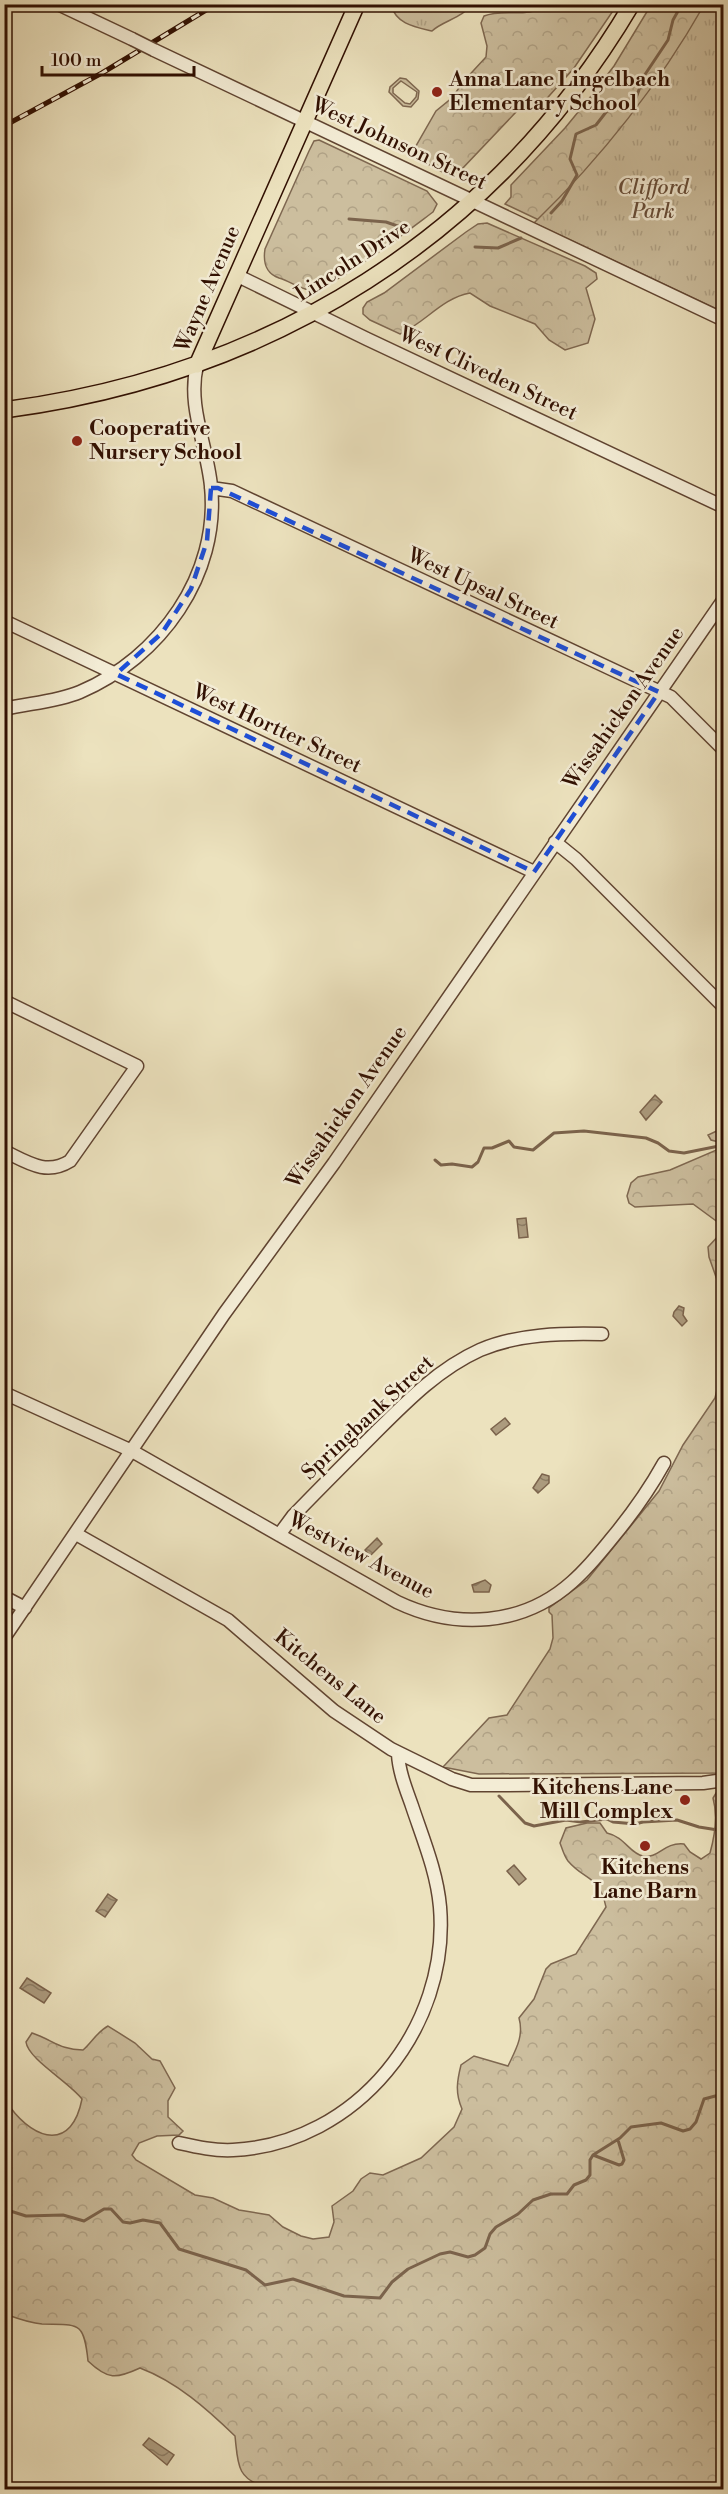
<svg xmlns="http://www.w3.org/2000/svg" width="728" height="2494" viewBox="0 0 728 2494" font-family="'Libre Bodoni',serif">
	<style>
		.forest { fill: url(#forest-crowns); stroke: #7e6750; stroke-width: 1.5 }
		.park { fill: url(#park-tufts); stroke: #7e6750; stroke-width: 1.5 }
		.pitch { fill: #ccbe9e; stroke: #7e6750; stroke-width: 1.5; fill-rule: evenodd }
		.water { fill: url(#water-waves); stroke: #7b634c; stroke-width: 1.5 }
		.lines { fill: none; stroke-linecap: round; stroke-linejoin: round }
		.stream { stroke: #7b634c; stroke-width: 3 }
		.minor-casing { stroke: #604431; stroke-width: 15 }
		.major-casing { stroke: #311002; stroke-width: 18 }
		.minor { stroke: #f3ecd5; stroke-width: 12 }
		.major { stroke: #ece2be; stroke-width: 15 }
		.rail-casing { stroke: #311002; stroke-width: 5 }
		.rail { stroke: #f3ecd5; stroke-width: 3; stroke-dasharray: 9; stroke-linecap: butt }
		.minor-bridge-casing { stroke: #604431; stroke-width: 15; stroke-linecap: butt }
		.minor-bridge { stroke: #f3ecd5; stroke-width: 12 }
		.marked { fill: none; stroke: #1d4ed8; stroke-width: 4.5; stroke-dasharray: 12 8; stroke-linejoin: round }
		.poi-dot { fill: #8f2418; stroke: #f3ecd5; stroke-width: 2 }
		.labels { text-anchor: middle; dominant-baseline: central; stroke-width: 5; stroke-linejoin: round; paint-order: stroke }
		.poi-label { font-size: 21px; font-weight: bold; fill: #311002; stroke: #f3ecd5; text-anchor: start }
		.street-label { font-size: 21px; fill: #311002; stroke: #f3ecd5 }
		.park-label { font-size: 21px; font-style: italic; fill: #674d39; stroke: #f3ecd5 }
	</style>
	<defs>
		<pattern id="forest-crowns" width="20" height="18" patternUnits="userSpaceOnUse" patternTransform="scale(1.5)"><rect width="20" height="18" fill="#ccbe9e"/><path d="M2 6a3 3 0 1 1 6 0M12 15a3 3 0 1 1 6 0" fill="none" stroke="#b0a286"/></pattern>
		<pattern id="park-tufts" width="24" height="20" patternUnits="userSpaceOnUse" patternTransform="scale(1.5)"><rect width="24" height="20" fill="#ccbe9e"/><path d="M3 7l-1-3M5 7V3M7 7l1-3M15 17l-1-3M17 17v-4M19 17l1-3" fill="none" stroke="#b0a286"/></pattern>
		<pattern id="water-waves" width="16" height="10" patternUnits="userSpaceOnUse" patternTransform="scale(1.5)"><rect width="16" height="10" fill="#ac9b7e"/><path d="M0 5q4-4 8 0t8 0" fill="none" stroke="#8d7d65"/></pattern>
	</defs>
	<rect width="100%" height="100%" fill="#ece2be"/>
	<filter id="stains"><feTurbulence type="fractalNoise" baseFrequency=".00333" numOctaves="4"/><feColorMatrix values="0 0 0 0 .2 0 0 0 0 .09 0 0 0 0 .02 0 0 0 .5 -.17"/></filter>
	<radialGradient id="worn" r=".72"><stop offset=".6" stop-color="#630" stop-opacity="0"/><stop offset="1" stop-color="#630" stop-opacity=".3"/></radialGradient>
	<path class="forest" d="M 547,5 L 617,5 L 574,68 L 541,105 L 517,111 L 460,171 L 448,175 L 418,159 L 416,146 L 436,111 L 453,97 L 462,83 L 486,57 L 487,46 L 481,23 L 484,16 C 503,8 528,19 547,5 Z
		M 651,5 L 723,5 L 723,307 L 505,204 L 511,197 L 511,185 L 565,128 L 588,100 L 614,66 Z
		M 319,140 L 427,191 L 437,204 L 433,212 C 414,226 328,293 309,290 C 299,288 289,281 279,278 C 265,273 263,262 265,249 L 309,151 L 314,141 Z
		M 487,223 L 585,266 L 596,273 L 597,279 L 586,288 L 595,319 L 588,343 L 565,350 L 549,340 L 535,324 L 490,306 L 470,293 C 442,298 425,323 400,334 L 370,320 L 363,314 L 363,308 L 367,302 L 384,293 L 466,232 L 478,224 Z
		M 723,1128 L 723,1773 L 479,1774 L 443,1767 L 489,1718 L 507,1715 L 550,1649 L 553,1638 L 552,1615 L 549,1612 L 549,1608 L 587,1580 L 659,1491 L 683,1445 L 715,1398 L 722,1370 L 717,1318 L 723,1297 L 709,1257 L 708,1247 L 721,1233 L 723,1226 L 693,1204 L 635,1207 L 629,1203 L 627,1196 L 631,1183 L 638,1177 L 670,1170 L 719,1149 L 723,1143 L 711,1140 L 708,1135 Z
		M 716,1793 L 724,1794 L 723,2489 L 266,2489 L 266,2487 C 236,2479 238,2463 235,2436 C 207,2409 177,2382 140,2368 C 116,2379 108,2380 88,2361 C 84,2320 78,2325 42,2324 C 29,2323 16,2318 5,2314 L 5,2107 L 10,2107 C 36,2142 72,2150 82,2099 C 69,2082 28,2059 26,2042 L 32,2033 C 53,2040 60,2050 83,2050 C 92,2042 97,2032 108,2026 L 135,2043 L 152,2059 L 160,2061 L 175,2088 L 168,2101 L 168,2117 L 183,2131 L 179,2135 L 157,2136 L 139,2143 L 132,2155 L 136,2160 L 195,2195 L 213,2198 L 239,2210 L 269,2215 L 283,2227 L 301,2236 L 313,2239 L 329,2237 L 334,2222 L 332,2206 L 353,2191 L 361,2179 L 370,2173 L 383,2175 L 421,2158 L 454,2127 L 462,2109 C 455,2093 457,2081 461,2065 L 474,2056 L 508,2066 C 516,2049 524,2036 519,2018 L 534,1999 L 546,1969 L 551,1964 L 576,1954 L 606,1907 C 599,1875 585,1881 568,1861 C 564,1856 562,1848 560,1843 L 566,1828 L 587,1823 L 600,1823 L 607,1833 C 625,1837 630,1854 643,1856 C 659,1859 663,1842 684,1844 L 690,1852 L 701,1859 L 710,1853 C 715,1835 718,1816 713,1798 Z"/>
	<path class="park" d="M 391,5 L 391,4 L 470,5 C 465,17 442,21 432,31 C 415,27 396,24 391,5 Z
		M 704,5 L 723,5 L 723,312 L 534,223 C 601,158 658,86 704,5 Z"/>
	<path class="pitch" d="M 400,78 L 406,79 L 419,91 L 418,99 L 411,107 L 403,106 L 389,92 L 390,87 ZM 401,81 L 417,92 L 416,97 L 410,104 L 405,103 L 393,93 L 393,88 Z"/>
	<path class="water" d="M 655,1095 L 662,1102 L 646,1120 L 640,1112 Z
		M 526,1218 L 528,1237 L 519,1238 L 517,1219 Z
		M 679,1306 L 684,1308 L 683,1315 L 687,1321 L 682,1326 L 673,1316 L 674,1312 Z
		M 505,1418 L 510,1424 L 496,1435 L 491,1429 Z
		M 542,1474 L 549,1476 L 549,1483 L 538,1493 L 533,1488 Z
		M 377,1538 L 382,1544 L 370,1556 L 365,1550 Z
		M 485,1580 L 491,1585 L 489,1592 L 474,1592 L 472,1585 Z
		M 514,1865 L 526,1879 L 519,1885 L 507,1871 Z
		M 108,1894 L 117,1900 L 105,1917 L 96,1911 Z
		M 27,1978 L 51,1993 L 44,2003 L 20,1988 Z
		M 149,2438 L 174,2455 L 167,2465 L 143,2445 Z"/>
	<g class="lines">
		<path class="stream" d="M 551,213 L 562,201 L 577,175 L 570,159 L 576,134 L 596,125 L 610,107 L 636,98 L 644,76 L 668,40 L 673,20 L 682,4
			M 349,219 L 386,222 L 409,230
			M 475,247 L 498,248 L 521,238
			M 435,1160 L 441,1165 L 452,1164 L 472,1167 L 478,1162 L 484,1148 L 492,1148 L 509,1141 L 514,1147 L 533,1150 L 554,1133 L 584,1131 L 646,1138 L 658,1143 L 669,1151 L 684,1153 L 724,1145
			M 499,1796 L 525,1823 L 534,1826 L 566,1820 L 581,1822 L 607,1819 L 613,1822 L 635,1824 L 643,1822 L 677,1820 L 699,1827 L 724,1831
			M 724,2066 L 718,2070 L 724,2087
			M 593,2155 L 619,2165 L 622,2164 L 624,2160 L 618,2140
			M 4,2209 L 26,2216 L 63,2215 L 84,2221 L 104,2209 L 111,2209 L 123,2222 L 130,2223 L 143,2220 L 160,2223 L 179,2249 L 246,2270 L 265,2285 L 293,2279 L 344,2296 L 380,2298 L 392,2282 L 408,2269 L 440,2254 L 450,2252 L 468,2257 L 475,2255 L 485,2248 L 490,2234 L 496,2227 L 518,2214 L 533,2200 L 551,2194 L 567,2194 L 574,2185 L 586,2180 L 590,2175 L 590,2160 L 593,2155 L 620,2138 L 631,2127 L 661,2123 L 683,2131 L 690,2129 L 696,2122 L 704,2099 L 719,2095 L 724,2091"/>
		<g class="minor-casing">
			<path id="minor" d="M 58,4 L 132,39
				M 154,50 L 724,320
				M 236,275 L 367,339 L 724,507
				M 211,488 L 232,491 L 671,697 L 724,750
				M 4,621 L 534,872
				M 4,709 C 30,703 56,702 80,692 C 160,658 220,575 211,486 C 207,445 187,406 197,365
				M 555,842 L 576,859 L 724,1007
				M 4,1001 L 137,1066 L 70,1161 C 46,1176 27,1162 4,1151
				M 4,1393 L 132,1451 L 397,1602 C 456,1630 523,1626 572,1582 C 587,1569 600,1553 612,1538 C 632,1514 649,1490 664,1463
				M 76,1534 L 228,1620 L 334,1711 L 391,1749 L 452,1779 L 471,1785 L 499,1785 L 703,1783 L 724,1780
				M 279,1535 L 293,1516 C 319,1489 346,1462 373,1435 C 406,1402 438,1369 480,1350 C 517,1334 563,1333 602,1334
				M 4,1597 L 25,1608
				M 4,1638 L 224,1314 L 334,1163 L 724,599
				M 179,2143 C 197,2147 215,2151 233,2150 C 357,2144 450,2027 440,1907 C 437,1872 423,1839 412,1806 C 406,1789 399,1772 398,1754"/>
		</g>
		<g class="major-casing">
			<path id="major" d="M 197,365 L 357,4
				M 4,410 C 271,375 494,237 632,4"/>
		</g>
		<use href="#minor" class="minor"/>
		<use href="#major" class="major"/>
		<g class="rail-casing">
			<path id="rail" d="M 4,126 L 102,73 L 216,4"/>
		</g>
		<use href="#rail" class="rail"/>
		<g class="minor-bridge-casing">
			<path id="minor-bridge" d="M 132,39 L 154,50"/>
		</g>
		<use href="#minor-bridge" class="minor-bridge"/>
	</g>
	<path class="marked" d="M 211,488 L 218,488 L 659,692 L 534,872 L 116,674 L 162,633 L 191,589 L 207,541 Z"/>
	<g class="poi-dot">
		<circle cx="437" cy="92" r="6"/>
		<circle cx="77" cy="441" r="6"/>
		<circle cx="685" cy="1800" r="6"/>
		<circle cx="645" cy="1846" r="6"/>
	</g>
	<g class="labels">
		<g class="poi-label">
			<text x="449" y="80">Anna Lane Lingelbach<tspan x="449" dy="24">Elementary School</tspan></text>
			<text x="89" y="429">Cooperative<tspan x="89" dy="24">Nursery School</tspan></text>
			<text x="673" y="1788" text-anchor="end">Kitchens Lane<tspan x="673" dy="24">Mill Complex</tspan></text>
			<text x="645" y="1868" text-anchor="middle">Kitchens<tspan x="645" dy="24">Lane Barn</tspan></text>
		</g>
		<g class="street-label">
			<text transform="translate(399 144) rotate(25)">West Johnson Street</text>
			<text transform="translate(353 261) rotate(-33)">Lincoln Drive</text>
			<text transform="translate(208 289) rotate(-67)">Wayne Avenue</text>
			<text transform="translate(488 374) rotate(25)">West Cliveden Street</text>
			<text transform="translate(483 589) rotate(25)">West Upsal Street</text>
			<text transform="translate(624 708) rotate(-55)">Wissahickon Avenue</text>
			<text transform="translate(277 729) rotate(25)">West Hortter Street</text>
			<text transform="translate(347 1107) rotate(-55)">Wissahickon Avenue</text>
			<text transform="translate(368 1418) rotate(-43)">Springbank Street</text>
			<text transform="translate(361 1556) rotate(28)">Westview Avenue</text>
			<text transform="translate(330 1677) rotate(39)">Kitchens Lane</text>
		</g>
		<g class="park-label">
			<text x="653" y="188">Clifford<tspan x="653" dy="24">Park</tspan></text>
		</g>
	</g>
	<rect width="728" height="2494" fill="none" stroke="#ece2be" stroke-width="24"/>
	<rect x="6" y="6" width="716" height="2482" fill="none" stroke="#311002" stroke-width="3"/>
	<rect x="12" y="12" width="704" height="2470" fill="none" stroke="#311002" stroke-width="1.5"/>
	<path d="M42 66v9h152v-9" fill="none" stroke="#311002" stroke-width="3"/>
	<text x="51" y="66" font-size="18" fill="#311002" stroke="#f3ecd5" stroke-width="4.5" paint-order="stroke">100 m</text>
	<rect width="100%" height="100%" filter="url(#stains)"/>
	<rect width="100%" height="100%" fill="url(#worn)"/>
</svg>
